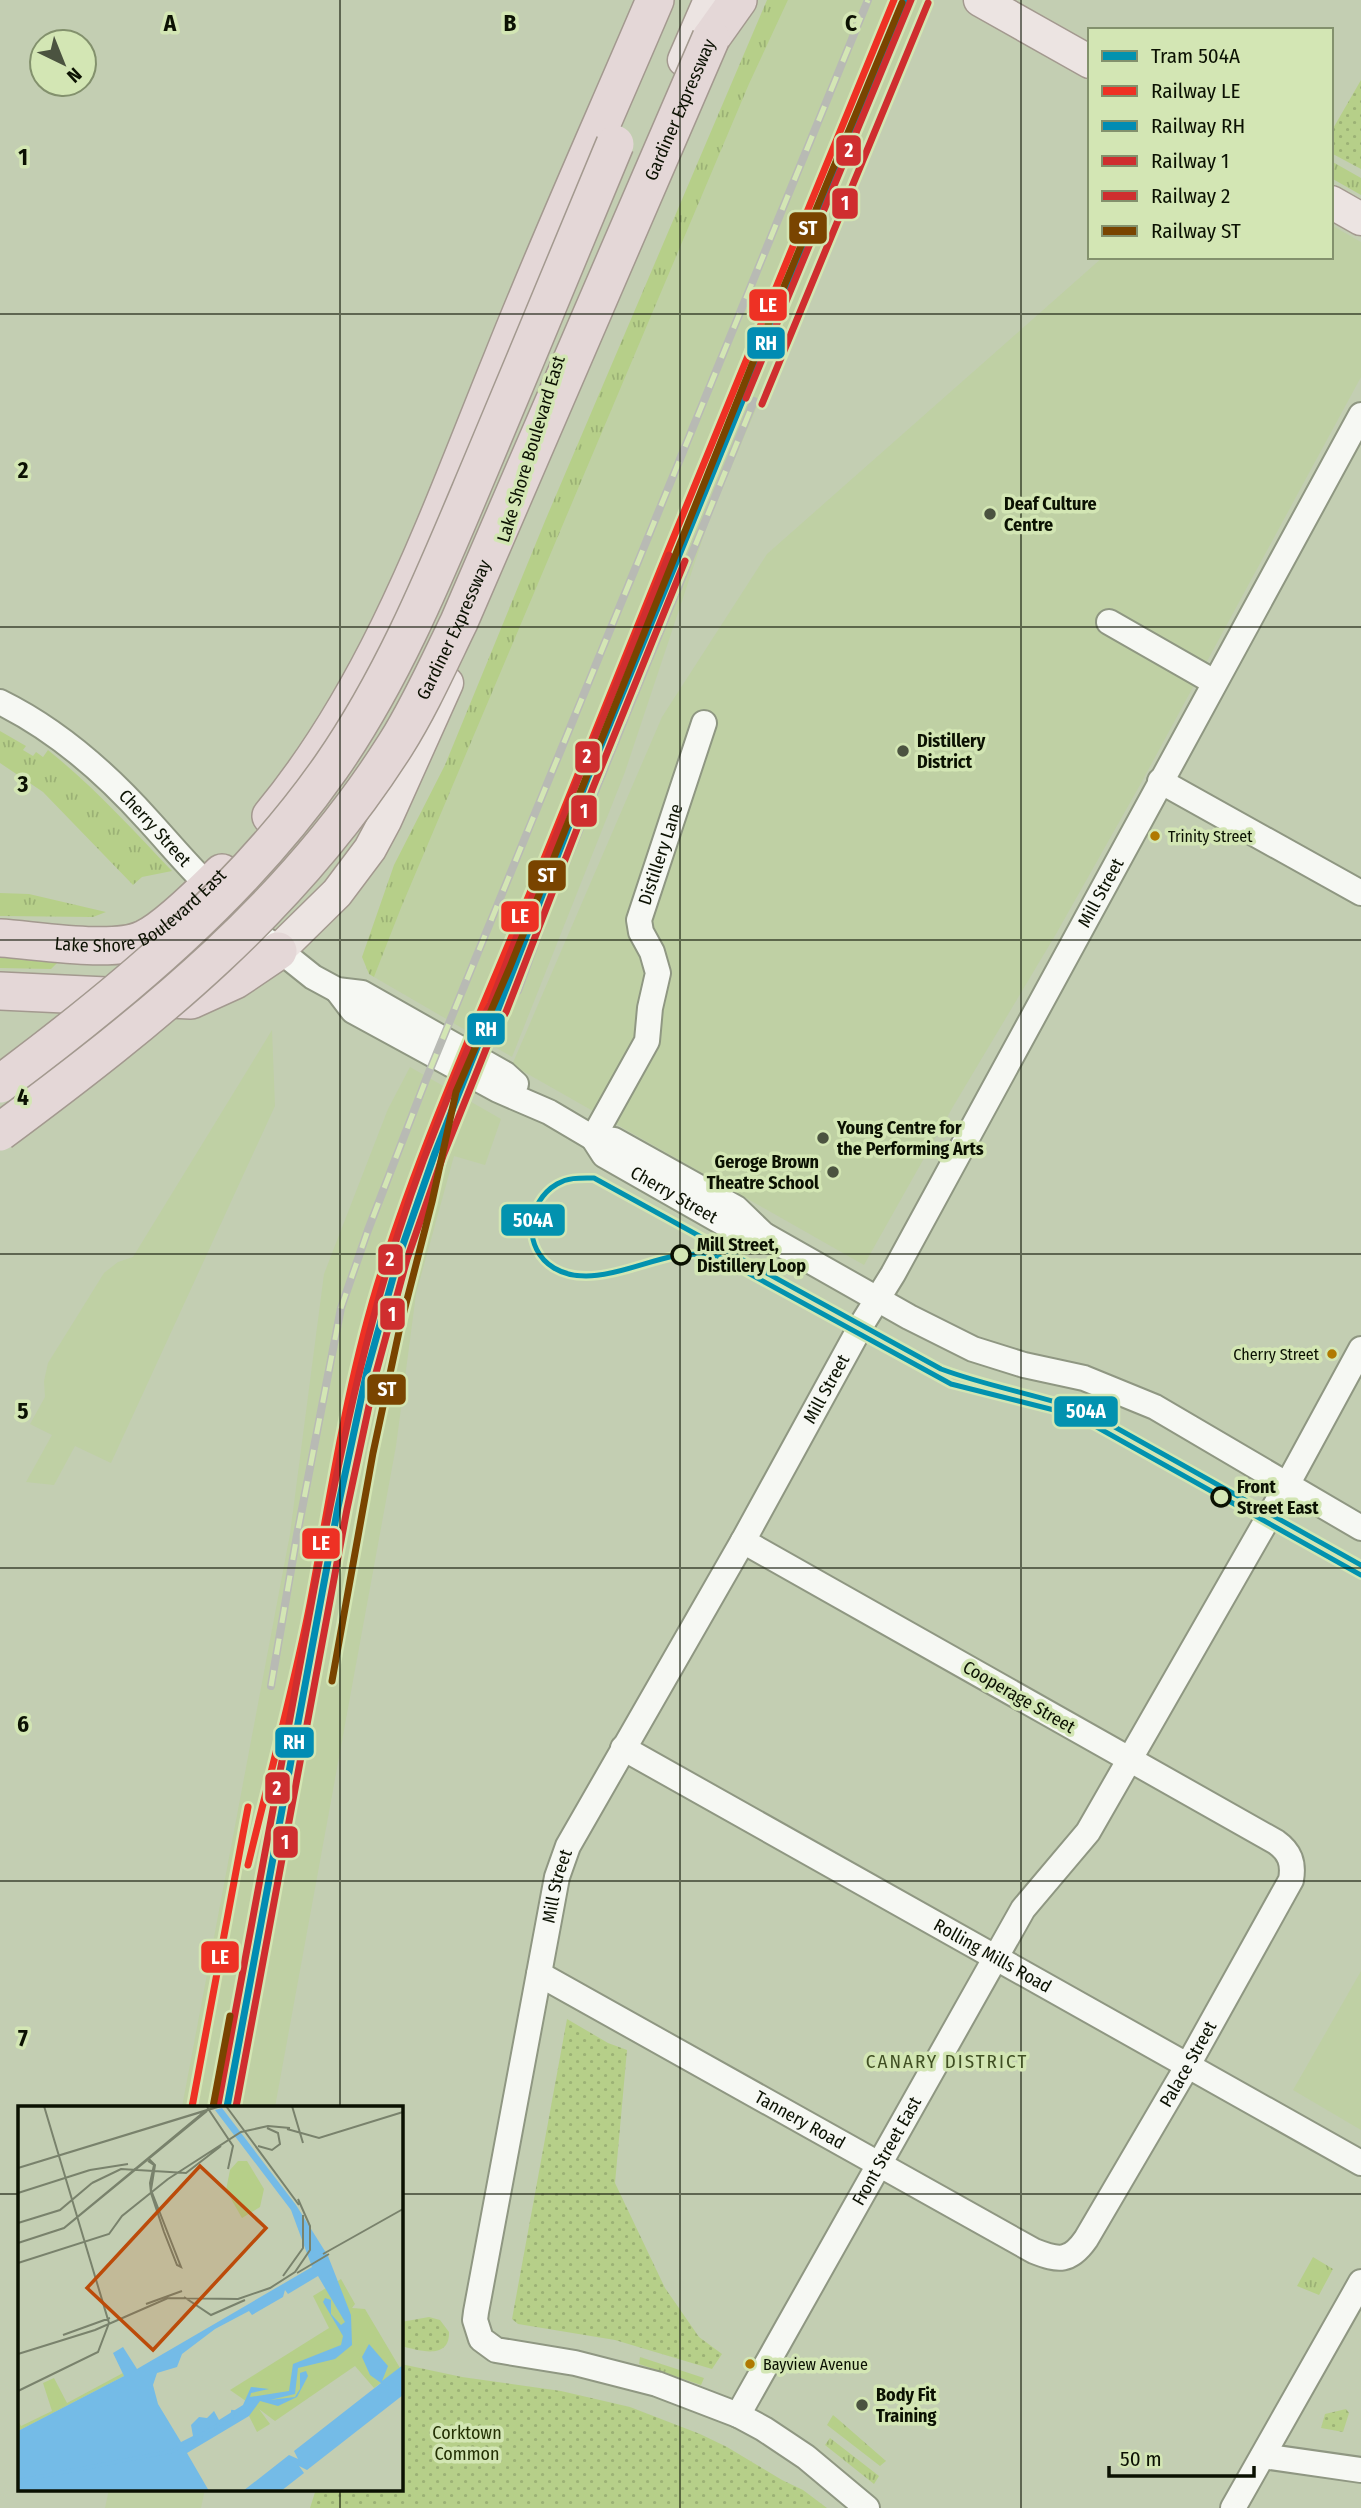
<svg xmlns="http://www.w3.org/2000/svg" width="1361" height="2508" viewBox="0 0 1361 2508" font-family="'Fira Sans Condensed',sans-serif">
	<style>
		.built { fill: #bfd0a4 }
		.grass { fill: url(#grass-tufts) }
		.park { fill: url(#park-dots) }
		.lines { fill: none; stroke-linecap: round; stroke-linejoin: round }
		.minor-casing { stroke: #8f9782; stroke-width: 28 }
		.major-casing { stroke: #a3998f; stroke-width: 35 }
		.highway-casing { stroke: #a3998f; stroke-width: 40 }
		.minor { stroke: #f6f8f3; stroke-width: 24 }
		.major { stroke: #ece4e2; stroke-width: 32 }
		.highway { stroke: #e4d7d7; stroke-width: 37 }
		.rail-casing { stroke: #b8bab4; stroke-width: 8 }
		.rail { stroke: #d3e6b4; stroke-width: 5; stroke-dasharray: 16; stroke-linecap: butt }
		.highway-bridge-casing { stroke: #a3998f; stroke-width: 40; stroke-linecap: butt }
		.highway-bridge { stroke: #e4d7d7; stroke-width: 37 }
		.rail-1-casing { stroke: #d3e6b4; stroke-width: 12 }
		.rail-2-casing { stroke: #d3e6b4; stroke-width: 12 }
		.rail-3-casing { stroke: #d3e6b4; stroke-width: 12 }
		.rail-4-casing { stroke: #d3e6b4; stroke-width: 12 }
		.rail-5-casing { stroke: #d3e6b4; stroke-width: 12 }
		.rail-1 { stroke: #ee3124; stroke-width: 7 }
		.rail-2 { stroke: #018cb3; stroke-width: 7 }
		.rail-3 { stroke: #cf2e2f; stroke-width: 7 }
		.rail-4 { stroke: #cf2e2f; stroke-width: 7 }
		.rail-5 { stroke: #794400; stroke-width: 7 }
		.tram-1-casing { stroke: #d3e6b4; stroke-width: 10 }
		.tram-1 { stroke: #0292af; stroke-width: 5 }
		.grid { fill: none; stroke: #0b1102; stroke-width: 2; stroke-opacity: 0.55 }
		.poi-dot { fill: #4b5340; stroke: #d3e6b4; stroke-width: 2.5 }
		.bus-dot { fill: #b07901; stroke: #d3e6b4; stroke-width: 2.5 }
		.stop-dot { fill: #d3e6b4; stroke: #0b1102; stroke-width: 3.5 }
		.labels { text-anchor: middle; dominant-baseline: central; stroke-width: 7; stroke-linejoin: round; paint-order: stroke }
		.bus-label { font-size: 16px; fill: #0b1102; stroke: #d3e6b4; text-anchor: start }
		.street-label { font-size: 18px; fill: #0b1102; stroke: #d3e6b4 }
		.poi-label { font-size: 18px; font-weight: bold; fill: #0b1102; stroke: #d3e6b4; text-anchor: start }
		.stop-label { font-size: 18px; font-weight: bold; fill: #0b1102; stroke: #d3e6b4; text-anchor: start }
		.park-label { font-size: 18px; fill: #243104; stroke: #d3e6b4 }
		.neighbourhood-label { font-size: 19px; letter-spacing: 2px; fill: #404f23; stroke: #d3e6b4 }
		.inset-river { fill: none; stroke: #74bbe7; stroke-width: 3.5 }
		.inset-road { fill: none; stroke: #79826c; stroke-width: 2 }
		.view { fill: #bc4b0a; fill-opacity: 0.15; stroke: #bc4b0a; stroke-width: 3.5 }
		.inset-edge { fill: none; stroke: #0b1102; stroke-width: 3.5 }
		.grid-label { font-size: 23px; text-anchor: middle; font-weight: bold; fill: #0b1102; stroke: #d3e6b4; stroke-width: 7; stroke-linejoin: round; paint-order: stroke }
		.line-badge { stroke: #d3e6b4; stroke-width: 2.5 }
		.badge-label { font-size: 19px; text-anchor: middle; font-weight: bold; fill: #fff }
	</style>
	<defs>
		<pattern id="grass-tufts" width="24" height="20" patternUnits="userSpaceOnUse" patternTransform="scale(1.75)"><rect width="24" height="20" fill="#b6cf89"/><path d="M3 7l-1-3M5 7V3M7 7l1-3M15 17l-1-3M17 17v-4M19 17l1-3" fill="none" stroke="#9bb175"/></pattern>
		<pattern id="park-dots" width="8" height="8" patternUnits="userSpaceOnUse" patternTransform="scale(1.75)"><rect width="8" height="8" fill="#b6cf89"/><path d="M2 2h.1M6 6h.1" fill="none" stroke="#9bb175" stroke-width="1.8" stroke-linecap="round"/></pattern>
	</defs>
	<rect width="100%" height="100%" fill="#c3ceb2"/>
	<path class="built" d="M 788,0 L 929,0 L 709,520 L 625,772 L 512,1057 L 374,977 L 401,908 L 749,84 Z
		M 1331,225 L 1361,242 L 1361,377 L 1140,785 L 1056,934 L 954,1105 L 864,1265 L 512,1065 L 662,717 L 767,554 L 1103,257 L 1331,257 Z
		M 272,1030 L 275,1106 L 111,1463 L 75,1446 L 54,1485 L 26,1482 L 52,1435 L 30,1424 L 45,1397 L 44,1381 L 48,1363 L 104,1273 L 118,1262 L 133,1257 Z
		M 410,1067 L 501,1119 L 485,1165 L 454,1156 L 416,1294 L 396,1446 L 275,2107 L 182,2107 L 290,1534 L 324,1274 L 388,1109 Z
		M 1361,1971 L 1361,2130 L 1293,2090 Z
		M 109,2489 L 205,2489 L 201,2508 L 105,2508 Z"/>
	<path class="grass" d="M 767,0 L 788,0 L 749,84 L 401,908 L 374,977 L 369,974 L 362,957 L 394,865 L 445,765 L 545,521 Z
		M 1331,161 L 1361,178 L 1361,195 L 1331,178 Z
		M 0,731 L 26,746 L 23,750 L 33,756 L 36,752 L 43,757 L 48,750 C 93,786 132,829 172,871 L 142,877 L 133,885 L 43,792 L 0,763 Z
		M 0,893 L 29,894 L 106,912 L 93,917 L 0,916 Z
		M 0,953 L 64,956 L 51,969 L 0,968 Z
		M 1313,2257 L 1333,2269 L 1319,2295 L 1297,2286 Z
		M 640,2357 L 704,2378 L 701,2385 L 639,2364 Z
		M 833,2415 L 839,2420 L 886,2461 L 880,2466 L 827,2425 Z
		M 830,2438 L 879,2476 L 874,2484 L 825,2445 Z"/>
	<path class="park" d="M 1361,80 L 1361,169 L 1331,153 L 1331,132 Z
		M 567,2019 L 608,2043 L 627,2050 L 615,2183 L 665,2288 L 699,2337 L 722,2354 L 712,2369 L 615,2340 L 518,2324 L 512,2319 Z
		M 429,2317 L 440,2320 L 449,2332 C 450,2361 418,2350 401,2346 L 401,2322 Z
		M 401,2364 L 462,2377 L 561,2391 L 630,2407 L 700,2434 L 727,2447 L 782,2480 L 803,2490 L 827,2508 L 310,2508 L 316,2489 L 401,2489 Z
		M 1346,2409 L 1349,2413 L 1343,2432 L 1321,2428 L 1325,2414 Z"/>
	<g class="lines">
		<g class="minor-casing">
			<g id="minor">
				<path d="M 1109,622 L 1214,682"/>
				<path id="s1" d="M 0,702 C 57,730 105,772 148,820 C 171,845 193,872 218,895"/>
				<path d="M 1160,781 L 1361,893"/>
				<path d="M 268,941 L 313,977 L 337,990 L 362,993 L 505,1074 L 516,1084"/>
				<path id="s2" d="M 337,990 L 353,1011 L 498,1090 L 549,1112 L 593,1138 L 604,1155 L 727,1225 L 766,1236 L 909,1317 L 973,1349 L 1024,1365 L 1084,1378 L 1155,1407 L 1361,1528"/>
				<path id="s3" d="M 593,1138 L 647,1041 L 650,1008 L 658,973 L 652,952 L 641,932 L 639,920 L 704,723"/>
				<path d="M 593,1138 L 614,1140 L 736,1208 L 763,1234"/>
				<path id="s4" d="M 623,1748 L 1361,2163"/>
				<path id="s5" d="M 539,1974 L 1034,2251 C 1059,2261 1070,2262 1086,2239 L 1188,2065 L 1291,1880 C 1294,1863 1290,1852 1276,1842 L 743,1541"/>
				<path id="s6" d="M 738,2415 L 1023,1909 L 1088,1832 L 1287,1485 L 1361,1349"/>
				<path d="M 1263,2456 L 1361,2470"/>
				<path id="s7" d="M 867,2508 L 806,2457 L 764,2429 L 738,2415 L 657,2384 L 575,2363 L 496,2350 L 481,2339 L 475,2320 L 476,2312 L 557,1877 L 568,1846 L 743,1541 L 862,1324 L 893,1274 L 1361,415"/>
				<path d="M 1233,2508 L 1361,2282"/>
			</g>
		</g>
		<g class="major-casing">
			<path id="major" d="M 980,0 L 1090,62
				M 684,60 L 710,0
				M 1331,202 L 1361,219
				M 278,951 L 337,893 L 370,849 L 385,821 L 447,683"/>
		</g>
		<g class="highway-casing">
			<g id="highway">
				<path d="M 711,38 L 738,0"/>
				<path d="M 271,816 C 381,683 438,517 502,360 C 550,239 604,120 655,0"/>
				<path id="s8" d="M 0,938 C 35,940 114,954 144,939 C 166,929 204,891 222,873"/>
				<path d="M 0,991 L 191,1000 L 235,980 L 278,951"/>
			</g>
		</g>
		<use href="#minor" class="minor"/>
		<use href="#major" class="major"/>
		<use href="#highway" class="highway"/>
		<g class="rail-casing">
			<path id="rail" d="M 518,991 L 551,900 L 754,401
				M 271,1686 L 297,1535 L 341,1308 L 368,1230 L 427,1077 L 868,0"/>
		</g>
		<use href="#rail" class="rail"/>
		<g class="highway-bridge-casing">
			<g id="highway-bridge">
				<path d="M 0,1084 C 122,993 243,893 331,767 C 395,675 437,570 480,468 C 525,360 571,252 615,144"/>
				<path id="s9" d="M 0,1132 C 152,1019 293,907 396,744 C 420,706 439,663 459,622 L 711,38"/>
			</g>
		</g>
		<use href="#highway-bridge" class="highway-bridge"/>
		<g class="rail-1-casing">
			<path id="rail-1" d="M 248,1865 C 269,1778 293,1691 310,1604 C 331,1493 347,1381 381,1273 C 429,1121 497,977 556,829 C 667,552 779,276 894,0
				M 192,2107 L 248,1807"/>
		</g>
		<g class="rail-2-casing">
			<path id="rail-2" d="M 227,2107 L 338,1507 L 367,1371 L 399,1256 L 435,1153 L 480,1040 L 498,1009 L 586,782 L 906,0"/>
		</g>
		<g class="rail-3-casing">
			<path id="rail-3" d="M 762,404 L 928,3
				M 236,2107 L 347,1509 L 376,1373 L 407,1259 L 443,1156 L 488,1044 L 506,1012 L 594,785 L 685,561"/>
		</g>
		<g class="rail-4-casing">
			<path id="rail-4" d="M 746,398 L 911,0
				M 218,2105 C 249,1942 279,1779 309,1616 C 340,1449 373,1284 437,1125 C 453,1084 468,1043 490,1005 L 578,779 L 669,555"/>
		</g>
		<g class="rail-5-casing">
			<path id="rail-5" d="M 332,1681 L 373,1453 L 400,1327 L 432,1202 L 456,1092 L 510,967 L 763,337 L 902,3
				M 213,2107 L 230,2016"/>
		</g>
		<use href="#rail-1" class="rail-1"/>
		<use href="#rail-2" class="rail-2"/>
		<use href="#rail-3" class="rail-3"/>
		<use href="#rail-4" class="rail-4"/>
		<use href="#rail-5" class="rail-5"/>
		<g class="tram-1-casing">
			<path id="tram-1" d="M 1361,1565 L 1088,1412 C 1040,1395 989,1387 941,1369 L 594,1178 C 581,1178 569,1177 557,1184 C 526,1202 522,1249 554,1268 C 589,1289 638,1263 674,1256 C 689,1253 702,1254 717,1256 L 951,1384 L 1066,1413 L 1086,1421 L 1361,1575"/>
		</g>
		<use href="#tram-1" class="tram-1"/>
	</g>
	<path class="grid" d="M 340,0 L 340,2107M 680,0 L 680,2508M 1021,0 L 1021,2508M 0,314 L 1361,314M 0,627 L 1361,627M 0,940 L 1361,940M 0,1254 L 1361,1254M 0,1568 L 1361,1568M 0,1881 L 1361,1881M 0,2194 L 19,2194M 401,2194 L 1361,2194M 340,2489 L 340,2508"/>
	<g class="poi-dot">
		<circle cx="990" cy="514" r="7"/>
		<circle cx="903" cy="751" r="7"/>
		<circle cx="823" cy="1138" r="7"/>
		<circle cx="833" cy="1172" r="7"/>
		<circle cx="862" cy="2405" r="7"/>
	</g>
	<g class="bus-dot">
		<circle cx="1155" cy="836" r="6"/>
		<circle cx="1332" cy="1354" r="6"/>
		<circle cx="750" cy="2364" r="6"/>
	</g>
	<g class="stop-dot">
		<circle cx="681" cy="1255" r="9"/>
		<circle cx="1221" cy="1497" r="9"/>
	</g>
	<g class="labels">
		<g class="bus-label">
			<text x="1168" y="836">Trinity Street</text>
			<text x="1319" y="1354" text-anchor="end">Cherry Street</text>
			<text x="763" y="2364">Bayview Avenue</text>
		</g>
		<g class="street-label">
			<text stroke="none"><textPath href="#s9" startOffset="1253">Gardiner Expressway</textPath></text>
			<text transform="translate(531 449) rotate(-73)">Lake Shore Boulevard East</text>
			<text stroke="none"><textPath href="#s9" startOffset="686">Gardiner Expressway</textPath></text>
			<text stroke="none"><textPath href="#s1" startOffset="201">Cherry Street</textPath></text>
			<text stroke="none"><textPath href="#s3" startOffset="306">Distillery Lane</textPath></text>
			<text stroke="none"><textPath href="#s7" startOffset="2025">Mill Street</textPath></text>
			<text stroke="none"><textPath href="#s8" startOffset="152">Lake Shore Boulevard East</textPath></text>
			<text stroke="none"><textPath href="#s2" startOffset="399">Cherry Street</textPath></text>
			<text stroke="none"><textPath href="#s7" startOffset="1458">Mill Street</textPath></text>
			<text transform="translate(1019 1697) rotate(30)">Cooperage Street</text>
			<text stroke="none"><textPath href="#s7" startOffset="891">Mill Street</textPath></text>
			<text stroke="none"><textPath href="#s4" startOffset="424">Rolling Mills Road</textPath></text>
			<text stroke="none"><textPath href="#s5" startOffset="830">Palace Street</textPath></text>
			<text stroke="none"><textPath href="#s5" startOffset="299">Tannery Road</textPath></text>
			<text stroke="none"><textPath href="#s6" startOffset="303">Front Street East</textPath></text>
		</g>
		<g class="poi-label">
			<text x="1004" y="504">Deaf Culture<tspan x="1004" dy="21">Centre</tspan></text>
			<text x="917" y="741">Distillery<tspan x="917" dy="21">District</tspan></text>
			<text x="837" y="1128">Young Centre for<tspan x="837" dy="21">the Performing Arts</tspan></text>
			<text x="819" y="1162" text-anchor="end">Geroge Brown<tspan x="819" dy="21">Theatre School</tspan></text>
			<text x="876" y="2395">Body Fit<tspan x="876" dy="21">Training</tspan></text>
		</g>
		<g class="stop-label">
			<text x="697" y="1245">Mill Street,<tspan x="697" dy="21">Distillery Loop</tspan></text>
			<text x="1237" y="1487">Front<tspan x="1237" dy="21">Street East</tspan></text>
		</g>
		<g class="park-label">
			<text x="467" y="2433">Corktown<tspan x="467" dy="21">Common</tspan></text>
		</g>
		<g class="neighbourhood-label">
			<text x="947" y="2061">CANARY DISTRICT</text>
		</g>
	</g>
	<g transform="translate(18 2106)">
		<rect width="385" height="385" fill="#c3ceb2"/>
		<path d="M 220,55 L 229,55 L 246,83 L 242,101 L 224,112 L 208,84 L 212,64 ZM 323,173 L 337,198 L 334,202 L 347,203 L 382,262 L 356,282 L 337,260 L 257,315 L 241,303 L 252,318 L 239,326 L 231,310 L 235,300 L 212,284 L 311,222 L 295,190 ZM 105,267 L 106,270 L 0,325 L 0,315 L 3,320 L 34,305 L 25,277 L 36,272 L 49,297 Z" fill="#b6cf89"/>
		<path d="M 204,2 L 278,99 L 310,150 L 333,209 L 334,239 L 317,253 L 280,262 L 277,288 L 252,294 L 277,291 L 282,283 L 282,267 L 288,265 L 290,270 L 279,291 L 260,300 L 242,295 L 231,310 L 169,347 L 191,385 L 0,385 L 0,325 L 106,270 L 95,247 L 105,241 L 119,263 L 294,161 L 273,104 L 197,4 ZM 300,170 L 327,216 L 323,219 L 313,208 L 313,194 L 307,192 L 305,196 L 325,230 L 323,239 L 275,258 L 271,285 L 232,291 L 233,287 L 251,283 L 233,281 L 225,299 L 201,314 L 196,305 L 189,312 L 181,311 L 173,319 L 175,330 L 163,336 L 140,298 L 135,279 L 139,267 L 159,261 L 164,248 L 197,223 L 231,205 L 234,209 L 265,191 L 267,184 L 270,188 ZM 351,238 L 370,260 L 364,275 L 385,259 L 385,289 L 289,364 L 281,360 L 286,367 L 263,385 L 225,385 L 271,349 L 280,353 L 276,345 L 363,277 L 352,269 L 344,251 Z" fill="#74bbe7" fill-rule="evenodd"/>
		<path class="inset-river" d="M 0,375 L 155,345 L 214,311 L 215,304"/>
		<path class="inset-road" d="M 208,0 L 281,99M 274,0 L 285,37M 189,1 L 215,40 L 210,63M 269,23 L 301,32 L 385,6M 240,40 L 254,44 L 262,38 L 260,27 L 249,22M 130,55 L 136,59 L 132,77 L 133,87 L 146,126 L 159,159 L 163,161 L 133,84 L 137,59 L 131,53M 0,62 L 202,0M 0,62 L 203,0M 72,64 L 110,58M 150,73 L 223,26 L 250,20 L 272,22M 74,77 L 103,63 L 168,67 L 203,40M 0,87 L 72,64M 0,117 L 42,104 L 74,77M 0,137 L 46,122 L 187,5M 0,137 L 46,122 L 189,5M 305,148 L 385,103M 0,157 L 91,128 L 104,110 L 150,73M 279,167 L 311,148M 265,170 L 285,142 L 285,109M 166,191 L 193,209 L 227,194M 128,198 L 164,185M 45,229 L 92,212M 0,248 L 77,224 L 150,192 L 220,193 L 252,182 L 277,166 L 292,144 L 292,120 L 280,93M 0,285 L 80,246 L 91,217 L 26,0"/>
		<path class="view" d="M 182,60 L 248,122 L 135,244 L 69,182 Z"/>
		<rect width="385" height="385" class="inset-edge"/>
	</g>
	<g class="grid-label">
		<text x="170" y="31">A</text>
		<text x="510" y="31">B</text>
		<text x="851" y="31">C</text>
		<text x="23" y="165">1</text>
		<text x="23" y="478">2</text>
		<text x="23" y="792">3</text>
		<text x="23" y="1105">4</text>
		<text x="23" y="1419">5</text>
		<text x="23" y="1732">6</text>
		<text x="23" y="2046">7</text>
	</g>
	<g class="line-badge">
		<rect x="835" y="134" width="27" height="33" rx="7" fill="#cf2e2f"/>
		<rect x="831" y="187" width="28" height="33" rx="7" fill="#cf2e2f"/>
		<rect x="788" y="211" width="40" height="34" rx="7" fill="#794400"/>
		<rect x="748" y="288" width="40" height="34" rx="7" fill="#ee3124"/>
		<rect x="746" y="326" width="40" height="34" rx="7" fill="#018cb3"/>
		<rect x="574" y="740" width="27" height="34" rx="7" fill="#cf2e2f"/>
		<rect x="570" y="794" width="28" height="34" rx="7" fill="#cf2e2f"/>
		<rect x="527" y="859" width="40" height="33" rx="7" fill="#794400"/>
		<rect x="500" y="900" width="40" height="33" rx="7" fill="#ee3124"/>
		<rect x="466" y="1012" width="40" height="34" rx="7" fill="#018cb3"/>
		<rect x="500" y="1203" width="66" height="34" rx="7" fill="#0292af"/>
		<rect x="377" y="1243" width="27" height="33" rx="7" fill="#cf2e2f"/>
		<rect x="379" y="1297" width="27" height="34" rx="7" fill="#cf2e2f"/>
		<rect x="366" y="1373" width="41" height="33" rx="7" fill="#794400"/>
		<rect x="1053" y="1395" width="66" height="33" rx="7" fill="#0292af"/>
		<rect x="301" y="1527" width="40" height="33" rx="7" fill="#ee3124"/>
		<rect x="274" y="1726" width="41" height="33" rx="7" fill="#018cb3"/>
		<rect x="264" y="1771" width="27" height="34" rx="7" fill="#cf2e2f"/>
		<rect x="272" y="1825" width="27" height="34" rx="7" fill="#cf2e2f"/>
		<rect x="200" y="1940" width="40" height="34" rx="7" fill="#ee3124"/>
	</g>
	<g class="badge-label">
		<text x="849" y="157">2</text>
		<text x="845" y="210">1</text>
		<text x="808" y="235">ST</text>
		<text x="768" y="312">LE</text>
		<text x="766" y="350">RH</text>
		<text x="587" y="763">2</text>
		<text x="584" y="818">1</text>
		<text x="547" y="882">ST</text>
		<text x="520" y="923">LE</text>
		<text x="486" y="1036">RH</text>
		<text x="533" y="1227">504A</text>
		<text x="390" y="1266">2</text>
		<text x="392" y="1321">1</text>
		<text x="387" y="1396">ST</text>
		<text x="1086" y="1418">504A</text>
		<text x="321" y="1550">LE</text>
		<text x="294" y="1749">RH</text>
		<text x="277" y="1795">2</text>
		<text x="285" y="1849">1</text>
		<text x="220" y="1964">LE</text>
	</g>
	<rect x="1088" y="28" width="245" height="231" fill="#d3e6b4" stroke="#83916d" stroke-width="2"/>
	<rect x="1102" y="51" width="35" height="10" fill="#0292af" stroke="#83916d" stroke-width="2"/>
	<text x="1151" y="63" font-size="21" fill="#0b1102">Tram 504A</text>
	<rect x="1102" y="86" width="35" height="10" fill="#ee3124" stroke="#83916d" stroke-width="2"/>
	<text x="1151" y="98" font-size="21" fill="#0b1102">Railway LE</text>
	<rect x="1102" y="121" width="35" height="10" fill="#018cb3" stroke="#83916d" stroke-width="2"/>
	<text x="1151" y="133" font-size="21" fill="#0b1102">Railway RH</text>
	<rect x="1102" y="156" width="35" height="10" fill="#cf2e2f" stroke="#83916d" stroke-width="2"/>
	<text x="1151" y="168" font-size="21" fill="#0b1102">Railway 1</text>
	<rect x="1102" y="191" width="35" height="10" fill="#cf2e2f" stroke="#83916d" stroke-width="2"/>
	<text x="1151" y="203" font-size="21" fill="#0b1102">Railway 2</text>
	<rect x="1102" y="226" width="35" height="10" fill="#794400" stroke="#83916d" stroke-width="2"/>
	<text x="1151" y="238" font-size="21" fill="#0b1102">Railway ST</text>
	<g transform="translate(63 63) rotate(137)"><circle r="33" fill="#d3e6b4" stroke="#83916d" stroke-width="2"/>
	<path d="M0-5L12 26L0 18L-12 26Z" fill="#4b5340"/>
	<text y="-10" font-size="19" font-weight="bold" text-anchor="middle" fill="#0b1102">N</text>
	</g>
	<path d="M1109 2466v10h145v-10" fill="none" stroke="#0b1102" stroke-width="3.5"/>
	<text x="1120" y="2466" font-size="21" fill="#0b1102" stroke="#d3e6b4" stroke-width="5" paint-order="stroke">50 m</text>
</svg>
